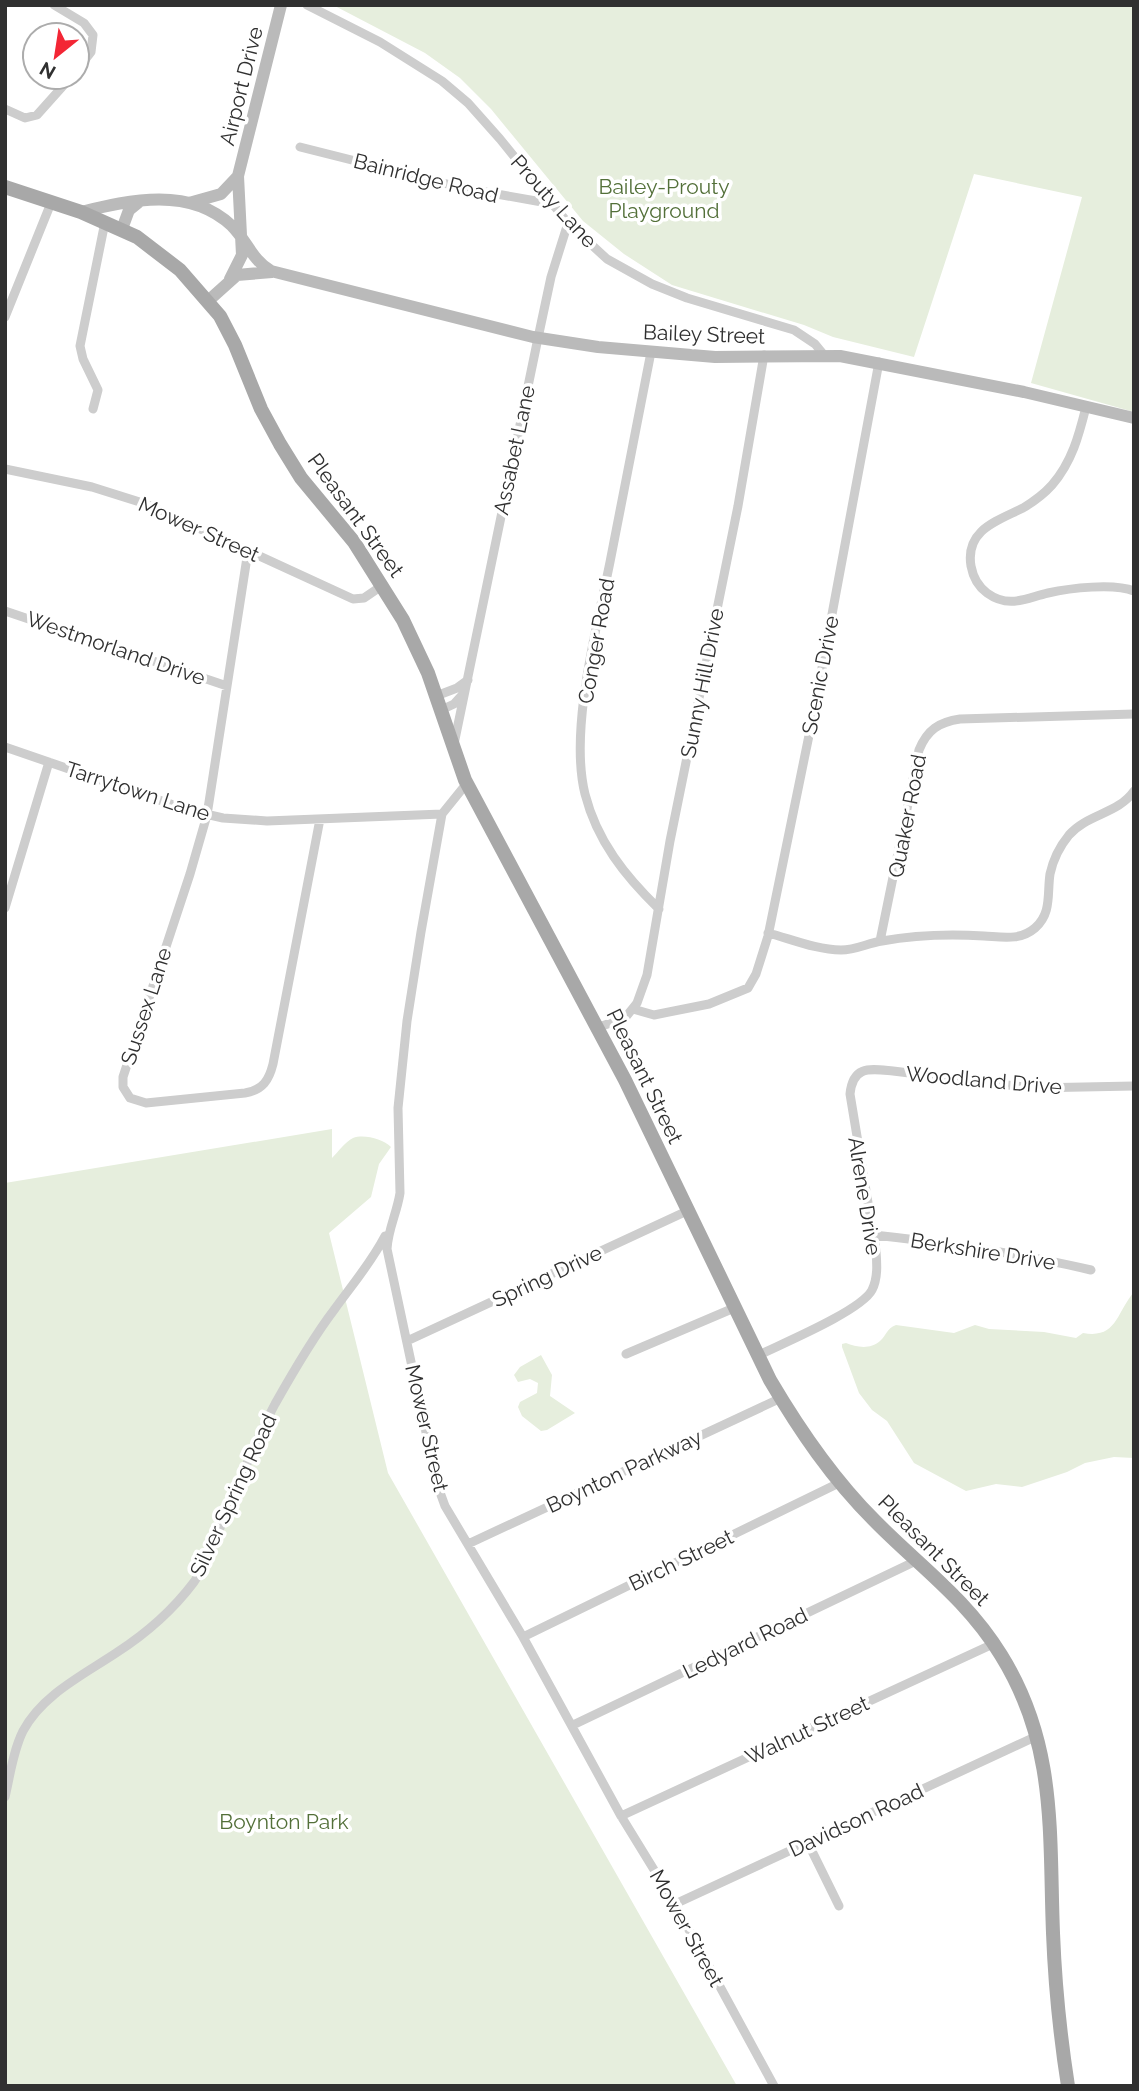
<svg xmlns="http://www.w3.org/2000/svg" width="1139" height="2091" viewBox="0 0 1139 2091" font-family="Raleway,sans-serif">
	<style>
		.green { fill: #e6eedd }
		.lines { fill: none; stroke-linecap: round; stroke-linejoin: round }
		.street { stroke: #cdcdcd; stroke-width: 9 }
		.secondary { stroke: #bababa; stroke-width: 12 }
		.primary { stroke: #a8a8a8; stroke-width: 14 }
		.labels { text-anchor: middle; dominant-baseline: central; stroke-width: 7; stroke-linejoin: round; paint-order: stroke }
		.street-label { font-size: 21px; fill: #303030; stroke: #fff }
		.park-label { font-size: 21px; fill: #537039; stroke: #fff }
	</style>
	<rect width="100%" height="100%" fill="#fff"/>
	<path class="green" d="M 333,5 L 1134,5 L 1134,412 L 1031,383 L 1082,197 L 974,174 L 914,357 L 833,337 L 804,325 L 672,285 L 624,254 L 583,221 L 491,109 L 460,78 L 425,53 Z
		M 332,1129 L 332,1158 C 338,1152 345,1142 353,1138 C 364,1134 383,1139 391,1147 L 379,1164 L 371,1197 L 329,1233 L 388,1473 L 737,2086 L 5,2086 L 5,1183 Z
		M 1134,1292 L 1134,1458 L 1114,1457 L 1085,1463 L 1067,1472 L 1022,1487 L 996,1484 L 966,1491 L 914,1463 L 887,1421 L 872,1410 L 859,1393 L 842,1347 L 842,1344 L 846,1343 C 856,1347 870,1350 880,1341 C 887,1335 886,1329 896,1325 L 954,1333 L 975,1325 L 989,1329 L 1044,1332 L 1076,1338 L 1083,1333 C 1117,1339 1116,1313 1134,1292 Z
		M 541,1355 L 552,1375 L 550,1396 L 575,1413 L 547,1430 L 541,1431 L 522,1416 L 518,1407 L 520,1402 L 537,1393 L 538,1383 L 530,1379 L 518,1382 L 514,1375 L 520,1367 Z"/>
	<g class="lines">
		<path class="street" d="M 54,5 L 84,23 L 93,35 L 91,52 L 77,70
			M 307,5 L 380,42 L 442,81 L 468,103 L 500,139 L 568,223 L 607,259 L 652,284 L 687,298 L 794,330 L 815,344 L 824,355
			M 5,109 L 25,118 L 37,115 L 71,77
			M 300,147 L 463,188 L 553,204
			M 5,317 L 51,203
			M 651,352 C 637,422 624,492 610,562 C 597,627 569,730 585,794 C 597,841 625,876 659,909
			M 1086,407 C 1079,435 1072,462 1052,485 C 1044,494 1033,502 1023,508 C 997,521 965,530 971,566 C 973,577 979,587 987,593 C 1009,609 1026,598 1048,593 C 1070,588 1114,583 1134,591
			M 93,409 L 98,390 L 83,359 L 80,346 L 105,222
			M 5,469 L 92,487 L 146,504 L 353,599 L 364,598 L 383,585
			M 248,551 L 207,815 L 190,874 L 123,1077 L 123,1087 L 130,1098 L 146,1103 L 245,1093 C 263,1090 269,1080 273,1064 L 320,819
			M 5,611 L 227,686
			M 436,696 L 457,688 L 468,680
			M 441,710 L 454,704 L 464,693
			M 454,744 L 538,338 L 551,277 L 568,223
			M 5,747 L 188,810 L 223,818 L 267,821 L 442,814
			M 467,783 L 442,814 L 421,932 L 407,1021 L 398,1108 L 400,1193 C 397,1213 388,1229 387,1249 L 437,1484 L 445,1506 L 523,1637 L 621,1816 L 675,1904 L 774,2086
			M 5,908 L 49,762
			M 768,933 C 791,939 817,950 841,950 C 856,950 868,943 882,941 C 915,935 951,934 984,936 C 1002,937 1020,941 1035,928 C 1052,913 1047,894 1050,874 C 1053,860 1060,846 1069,835 C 1087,814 1118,814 1134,791
			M 880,941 L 919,750 C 927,730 939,722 960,719 L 1134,714
			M 633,1009 L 654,1015 L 709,1004 L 748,988 L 756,974 L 768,936 L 814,711 L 879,362
			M 599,1027 L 625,1018 L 637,1003 L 647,975 L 670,841 L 738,506 L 764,355
			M 874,1235 C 947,1243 1019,1253 1091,1270
			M 407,1341 L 687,1211
			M 626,1354 L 734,1308
			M 757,1356 C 781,1344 861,1311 872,1290 C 878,1278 877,1264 876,1251 L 850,1094 C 853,1065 870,1069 893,1071 L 1033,1088 L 1134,1086
			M 468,1544 L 781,1398
			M 523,1637 L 839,1483
			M 573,1725 L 918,1560
			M 5,1797 C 10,1776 13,1751 23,1731 C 42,1695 83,1675 116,1653 C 144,1635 173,1610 194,1582 C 208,1562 216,1538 225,1515 C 241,1478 256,1440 275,1404 C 293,1372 312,1339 334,1310 C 352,1285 371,1263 385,1236
			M 621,1816 L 993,1644
			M 808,1843 L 839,1906
			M 675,1904 L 1037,1736"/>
		<path class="secondary" d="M 189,203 L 221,194 L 238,176
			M 81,212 C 130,200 190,186 232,226 C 247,241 252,260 271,271 L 533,337 L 598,347 L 715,357 L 840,356 L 1024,392 L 1134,418
			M 122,229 L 129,210 L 140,201
			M 230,279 L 242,255 L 238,176 L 281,5
			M 208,301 L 237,275 L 272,272"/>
		<path class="primary" d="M 5,187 L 81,212 L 137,237 L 180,270 L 220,316 L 235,345 L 261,409 L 280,444 L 301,478 L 354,542 L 403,620 L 428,673 L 465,780 L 625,1080 L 770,1380 C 800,1431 832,1478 874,1520 C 919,1566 966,1598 1001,1655 C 1057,1745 1049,1832 1053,1933 C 1055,1984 1060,2035 1068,2086"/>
	</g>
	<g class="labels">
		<g class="street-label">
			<text transform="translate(241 86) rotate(-76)">Airport Drive</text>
			<text transform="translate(426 178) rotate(14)">Bainridge Road</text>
			<text transform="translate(554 201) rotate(48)">Prouty Lane</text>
			<text transform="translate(704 334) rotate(2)">Bailey Street</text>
			<text transform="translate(514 450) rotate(-78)">Assabet Lane</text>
			<text transform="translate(356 515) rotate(54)">Pleasant Street</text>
			<text transform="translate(199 529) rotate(24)">Mower Street</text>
			<text transform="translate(596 641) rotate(-80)">Conger Road</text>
			<text transform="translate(116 648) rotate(19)">Westmorland Drive</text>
			<text transform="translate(820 675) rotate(-79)">Scenic Drive</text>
			<text transform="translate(702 683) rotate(-79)">Sunny Hill Drive</text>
			<text transform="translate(138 791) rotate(18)">Tarrytown Lane</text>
			<text transform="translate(907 816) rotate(-79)">Quaker Road</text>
			<text transform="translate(146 1006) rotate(-72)">Sussex Lane</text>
			<text transform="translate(645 1076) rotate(64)">Pleasant Street</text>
			<text transform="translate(984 1080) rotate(5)">Woodland Drive</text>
			<text transform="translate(865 1196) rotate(81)">Alrene Drive</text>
			<text transform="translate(983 1251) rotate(9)">Berkshire Drive</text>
			<text transform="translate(547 1276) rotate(-25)">Spring Drive</text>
			<text transform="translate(427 1428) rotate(77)">Mower Street</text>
			<text transform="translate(624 1471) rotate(-25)">Boynton Parkway</text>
			<text transform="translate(233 1495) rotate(-65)">Silver Spring Road</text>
			<text transform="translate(934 1550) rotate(45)">Pleasant Street</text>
			<text transform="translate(681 1560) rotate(-26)">Birch Street</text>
			<text transform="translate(745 1643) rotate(-26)">Ledyard Road</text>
			<text transform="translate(807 1730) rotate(-25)">Walnut Street</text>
			<text transform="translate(856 1820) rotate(-25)">Davidson Road</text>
			<text transform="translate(687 1928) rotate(61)">Mower Street</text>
		</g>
		<g class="park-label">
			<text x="664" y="186">Bailey-Prouty<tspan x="664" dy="24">Playground</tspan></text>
			<text x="284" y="1821">Boynton Park</text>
		</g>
	</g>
	<rect width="1139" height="2091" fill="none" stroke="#303030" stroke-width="14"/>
	<g transform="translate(56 56) rotate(210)"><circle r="33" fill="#ffffff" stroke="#acacac" stroke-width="2"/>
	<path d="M0-5L12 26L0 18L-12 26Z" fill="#f32635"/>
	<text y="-10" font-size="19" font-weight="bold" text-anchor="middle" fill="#303030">N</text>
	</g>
</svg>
